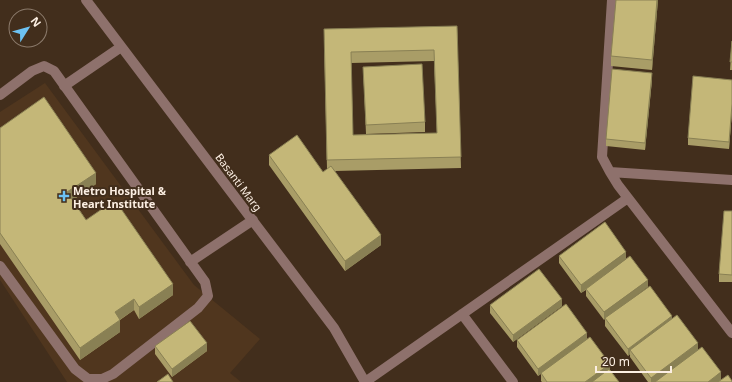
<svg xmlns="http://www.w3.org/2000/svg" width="732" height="382" viewBox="0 0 732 382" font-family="'Noto Sans',sans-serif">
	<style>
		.built { fill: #50361e }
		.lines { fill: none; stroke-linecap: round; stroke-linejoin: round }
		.minor { stroke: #8e716c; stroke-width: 10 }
		.wall { fill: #a99d67; fill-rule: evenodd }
		.shaded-wall { fill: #898054 }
		.building { fill: #c4b778; stroke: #898054; fill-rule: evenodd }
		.poi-dot { fill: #6dc2f3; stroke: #422e1c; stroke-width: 1.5 }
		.labels { text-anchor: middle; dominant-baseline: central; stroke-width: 4; stroke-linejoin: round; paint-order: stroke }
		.street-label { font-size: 11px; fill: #fcefe3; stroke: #422e1c }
		.poi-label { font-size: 11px; font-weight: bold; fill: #fcefe3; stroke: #422e1c; text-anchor: start }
	</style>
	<rect width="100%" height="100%" fill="#422e1c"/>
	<path class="built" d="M 45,83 L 194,285 L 260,339 L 230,373 L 241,382 L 67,382 L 0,280 L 0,112 Z"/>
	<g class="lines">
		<path class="minor" d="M 86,0 L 334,328 L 365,382
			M 612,0 L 602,157 L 610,172 L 618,185 L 732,333
			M 64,86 L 121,47
			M 0,95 L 32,71 L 44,66 L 54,71 L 205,282 L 208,296 L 198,308 L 113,374 L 102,379 L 88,379 L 75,369 L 0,266
			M 610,172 L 732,180
			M 190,262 L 253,220
			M 462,314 L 513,382
			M 365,382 L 628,198"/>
	</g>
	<path class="wall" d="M 658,0 L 652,70 L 611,66 L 611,56 Z
		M 457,26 L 461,168 L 335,171 L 381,245 L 345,271 L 269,165 L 269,155 L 323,172 L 327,169 L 324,40 ZM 434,61 L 437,133 L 353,135 L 351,63 Z
		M 732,41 L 732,70 L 730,70 Z
		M 363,67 L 425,122 L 425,132 L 366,134 Z
		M 652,80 L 645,150 L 606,146 L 606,139 Z
		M 732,80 L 732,111 L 729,149 L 688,145 L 688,138 Z
		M 0,128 L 96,184 L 73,200 L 86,220 L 173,295 L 139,319 L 134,310 L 120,320 L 120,332 L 80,360 L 0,244 Z
		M 732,211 L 732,282 L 719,282 L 719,274 Z
		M 605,222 L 604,320 L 586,296 L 586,290 L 581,293 L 559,263 L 559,256 Z
		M 490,305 L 562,306 L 513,342 L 490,313 Z
		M 605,318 L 672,319 L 721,380 L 732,382 L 648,382 L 630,357 L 630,354 L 628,356 L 605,326 Z
		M 587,339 L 619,382 L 542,382 L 541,381 L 541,374 L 538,376 L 517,347 L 517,340 Z
		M 155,346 L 207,351 L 172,377 L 155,354 Z"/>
	<path class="shaded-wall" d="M 657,0 L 658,0 L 652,70 L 652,60 Z
		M 652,73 L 652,80 L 645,150 L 645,143 Z
		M 732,104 L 732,111 L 729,149 L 729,142 Z
		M 96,173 L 96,184 L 67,204 L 67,192 Z
		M 381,235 L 381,245 L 345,271 L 345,261 Z
		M 626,252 L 626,259 L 581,293 L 581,285 Z
		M 648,280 L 648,287 L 604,320 L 604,312 Z
		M 173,284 L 173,295 L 139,319 L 139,307 Z
		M 134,299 L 134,310 L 115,323 L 115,312 Z
		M 562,299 L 562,306 L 513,342 L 513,335 Z
		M 672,316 L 672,323 L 630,350 L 630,354 L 628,356 L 628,349 Z
		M 120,320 L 120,332 L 80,360 L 80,348 Z
		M 587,333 L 587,340 L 538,376 L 538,369 Z
		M 207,343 L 207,351 L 172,377 L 172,369 Z
		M 698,343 L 698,351 L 656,382 L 651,382 L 651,378 Z
		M 610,364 L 610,371 L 595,382 L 585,382 Z
		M 721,372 L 721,380 L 718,382 L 708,382 Z"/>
	<path class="building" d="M 616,0 L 657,0 L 652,60 L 611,56 Z
		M 457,26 L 461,157 L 327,160 L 324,29 ZM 434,50 L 437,133 L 353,135 L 351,52 Z
		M 732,41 L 732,62 L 730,62 Z
		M 422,64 L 425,122 L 366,125 L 363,67 Z
		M 612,69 L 652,73 L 645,143 L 606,139 Z
		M 693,76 L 732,80 L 732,104 L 729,142 L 688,138 Z
		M 44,97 L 96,173 L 67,192 L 86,220 L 115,200 L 173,284 L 139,307 L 134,299 L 115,312 L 120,320 L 80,348 L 0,233 L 0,128 Z
		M 297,135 L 323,172 L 331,166 L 381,235 L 345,261 L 269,155 Z
		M 724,211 L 732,211 L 732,275 L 719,274 Z
		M 605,222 L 626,252 L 581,285 L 559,256 Z
		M 630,256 L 648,280 L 604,312 L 586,289 Z
		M 539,269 L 562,299 L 513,335 L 490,305 Z
		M 650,286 L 672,316 L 628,349 L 605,318 Z
		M 566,304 L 587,333 L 538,369 L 517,340 Z
		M 677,315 L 698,343 L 651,378 L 630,350 Z
		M 190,321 L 207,343 L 172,369 L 155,346 Z
		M 590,337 L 610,364 L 585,382 L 547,382 L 541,373 Z
		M 702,347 L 721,372 L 708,382 L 655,382 Z
		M 609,369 L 619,382 L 592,382 Z
		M 168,374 L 173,382 L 157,382 Z
		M 728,375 L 732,381 L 732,382 L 718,382 Z"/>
	<path class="poi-dot" d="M62 190h4v4h4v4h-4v4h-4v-4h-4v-4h4z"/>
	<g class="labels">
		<g class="street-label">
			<text transform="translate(239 182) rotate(53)">Basanti Marg</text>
		</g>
		<g class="poi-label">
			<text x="73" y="190">Metro Hospital &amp;<tspan x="73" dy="13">Heart Institute</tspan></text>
		</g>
	</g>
	<g transform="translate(28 28) rotate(53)"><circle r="19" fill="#422e1c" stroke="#8c7b6c"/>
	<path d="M0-3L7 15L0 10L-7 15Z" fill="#6dc2f3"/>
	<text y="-6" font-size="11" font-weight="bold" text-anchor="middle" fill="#fcefe3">N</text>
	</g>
	<path d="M596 366v6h75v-6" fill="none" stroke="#fcefe3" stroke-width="2"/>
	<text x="602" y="366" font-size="12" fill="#fcefe3" stroke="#422e1c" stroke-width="3" paint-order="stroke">20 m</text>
</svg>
